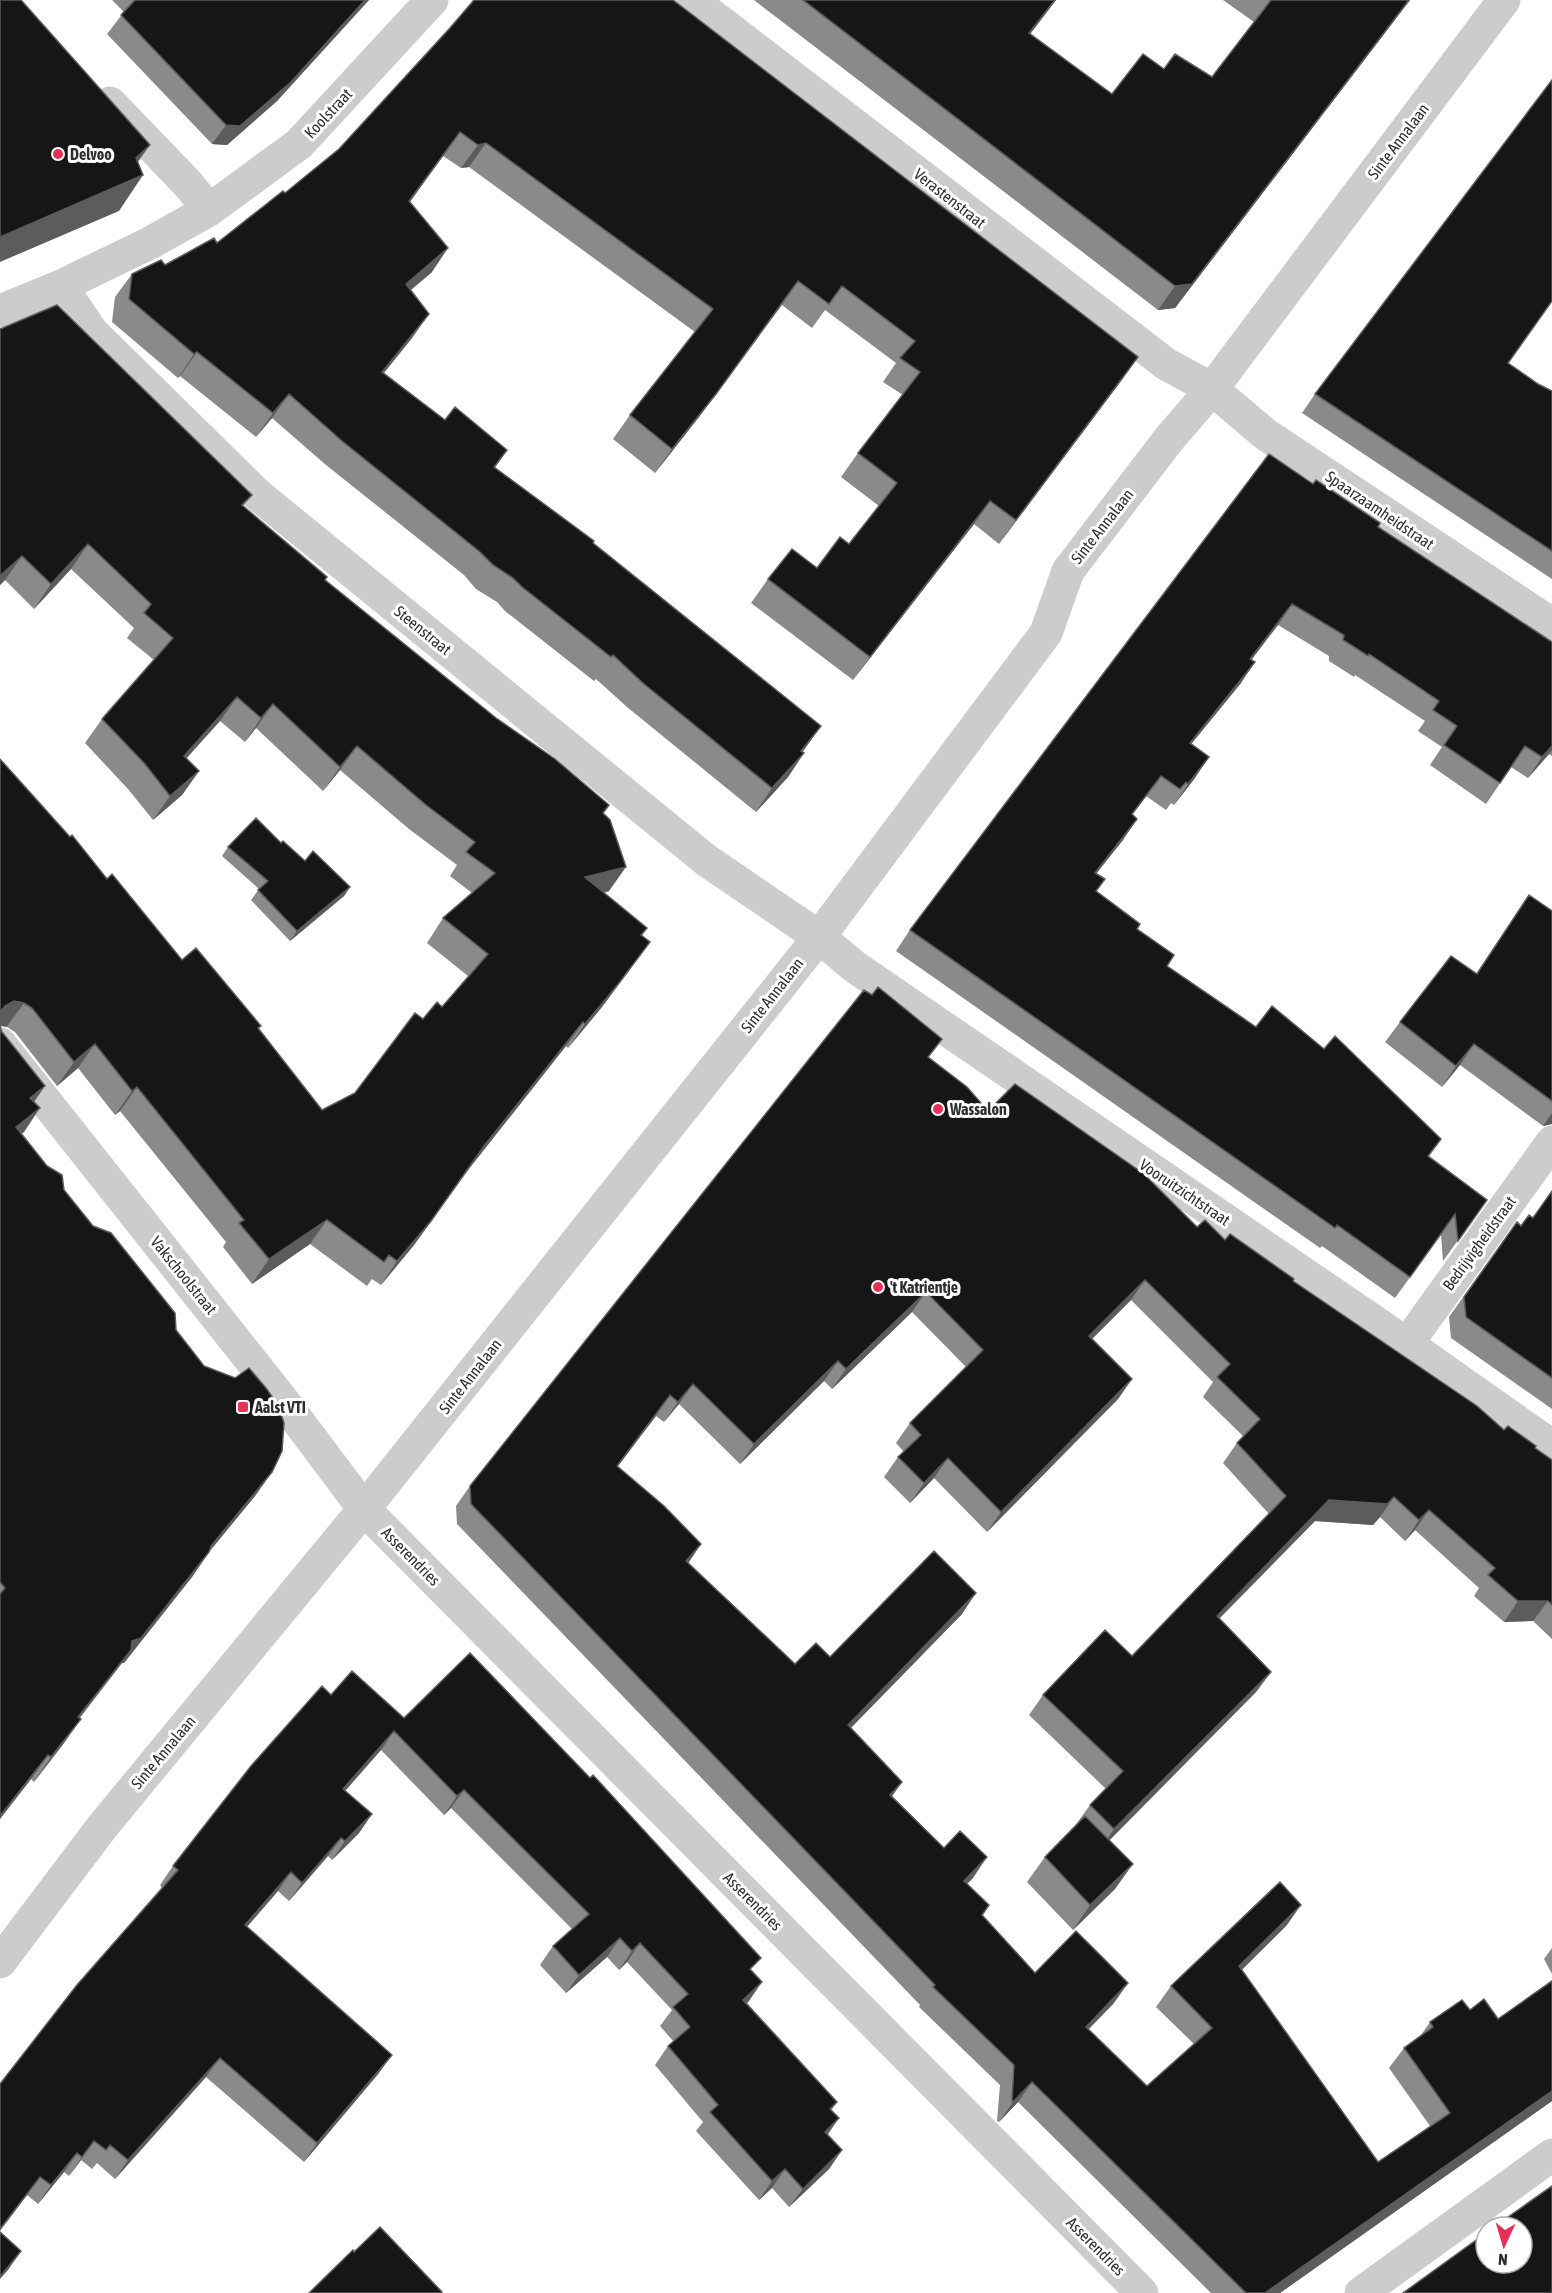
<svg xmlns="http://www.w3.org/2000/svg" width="1552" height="2293" viewBox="0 0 1552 2293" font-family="'Asap Condensed',sans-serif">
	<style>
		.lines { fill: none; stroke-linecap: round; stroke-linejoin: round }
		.minor { stroke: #ccc; stroke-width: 33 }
		.wall { fill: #8a8a8a }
		.shaded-wall { fill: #5c5c5c }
		.building { fill: #161616; stroke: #5c5c5c; stroke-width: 1.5 }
		.poi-dot { fill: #e63156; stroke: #fff; stroke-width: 2 }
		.labels { text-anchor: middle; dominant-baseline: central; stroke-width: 6; stroke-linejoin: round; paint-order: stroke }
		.street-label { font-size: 16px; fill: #2f2f2f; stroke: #fff }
		.poi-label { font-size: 16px; font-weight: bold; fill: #2f2f2f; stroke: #fff; text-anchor: start }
	</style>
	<rect width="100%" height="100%" fill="#fff"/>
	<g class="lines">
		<path class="minor" d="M 692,0 L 1166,364 L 1212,389 L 1265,434 L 1552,624
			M 110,103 L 188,184 L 209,210
			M 61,286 L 92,332 L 258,495 L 706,860 L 819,937 L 855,967 L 1407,1344 L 1552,1446
			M 0,311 L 61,286 L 150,243 L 209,210 L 299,144 L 432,0
			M 0,1044 L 280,1397 L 364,1509 L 1142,2293
			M 1407,1344 L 1552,1142
			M 0,1962 L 102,1827 L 364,1509 L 819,937 L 1046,633 L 1068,571 L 1169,439 L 1212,389 L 1504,0
			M 1361,2293 L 1552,2155"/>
	</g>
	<path class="wall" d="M 112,0 L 369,0 L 277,101 L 227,145 L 212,144 L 107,34 L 124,12 Z
		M 754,0 L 1056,0 L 1030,34 L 1112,94 L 1164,69 L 1212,77 L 1254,22 L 1223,0 L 1410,0 L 1175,308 L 1158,310 Z
		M 450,28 L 1138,357 L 1121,381 L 999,544 L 974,524 L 853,680 L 751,603 L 768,579 L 817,568 L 849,544 L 879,506 L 841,477 L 858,453 L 903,395 L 883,382 L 896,363 L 825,310 L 812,328 L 782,305 L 699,417 L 655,473 L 613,439 L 630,415 L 695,332 L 469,167 L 461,168 L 443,156 L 410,202 L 432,272 L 411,290 L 412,338 L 384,373 L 445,420 L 507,450 L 495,468 L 593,543 L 804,753 L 788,777 L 756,812 L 627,707 L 596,679 L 594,681 L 505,611 L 497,602 L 476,589 L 464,575 L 326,465 L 272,418 L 256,437 L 180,376 L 178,378 L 112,322 L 115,297 L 132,274 L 165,265 L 217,243 L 285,193 L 339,149 Z
		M 0,329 L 252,495 L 243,506 L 325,580 L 603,814 L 609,891 L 604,893 L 647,928 L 642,936 L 650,942 L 602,1007 L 568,1048 L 566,1046 L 468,1170 L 414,1245 L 381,1285 L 372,1279 L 367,1286 L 310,1244 L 252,1284 L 223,1247 L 226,1242 L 120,1111 L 115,1115 L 78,1068 L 57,1086 L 15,1032 L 7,1027 L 107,879 L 182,960 L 261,1026 L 258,1029 L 322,1110 L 355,1093 L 423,1019 L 442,1007 L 468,976 L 427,943 L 443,918 L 472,893 L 450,876 L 457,865 L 409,829 L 340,770 L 323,791 L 256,728 L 245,742 L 220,721 L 186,758 L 199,771 L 182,795 L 153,820 L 128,789 L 85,743 L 102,719 L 154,660 L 127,638 L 134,628 L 71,569 L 34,609 L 5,580 L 0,585 Z
		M 1508,363 L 1538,384 L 1552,391 L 1552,579 L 1302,413 L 1315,394 Z
		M 1378,527 L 1552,642 L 1552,756 L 1549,754 L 1528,778 L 1511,767 L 1486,804 L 1430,765 L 1442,747 L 1418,731 L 1425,721 L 1355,675 L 1354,677 L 1329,661 L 1329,656 L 1278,625 L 1251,660 L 1241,683 L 1191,744 L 1195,778 L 1174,805 L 1171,803 L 1166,810 L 1146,796 L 1132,815 L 1123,840 L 1096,873 L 1105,879 L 1096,892 L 1137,929 L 1167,966 L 1256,1027 L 1324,1049 L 1441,1139 L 1429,1156 L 1487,1200 L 1443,1261 L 1441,1235 L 1395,1298 L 1322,1246 L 1320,1248 L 896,951 L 910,930 Z
		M 281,843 L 305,861 L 350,887 L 344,896 L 290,941 L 251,900 L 259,889 L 222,856 L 228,847 Z
		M 1529,895 L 1552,911 L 1552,1124 L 1543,1126 L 1460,1065 L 1442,1087 L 1385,1042 L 1400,1022 L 1476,974 Z
		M 0,1026 L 2,1032 L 45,1086 L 34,1102 L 24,1132 L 21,1134 L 64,1190 L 176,1330 L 272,1472 L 255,1496 L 210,1551 L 192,1577 L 124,1663 L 122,1663 L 80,1718 L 64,1743 L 34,1782 L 31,1779 L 0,1819 Z
		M 929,1058 L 988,1111 L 1197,1227 L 1225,1240 L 1293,1281 L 1504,1430 L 1535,1448 L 1552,1460 L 1552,1639 L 1533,1621 L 1504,1622 L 1474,1596 L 1479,1588 L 1415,1530 L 1405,1541 L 1380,1517 L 1373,1525 L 1315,1521 L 1219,1619 L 1271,1672 L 1256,1692 L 1109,1840 L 1115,1889 L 1073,1930 L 1027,1882 L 1045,1857 L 1075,1826 L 1090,1805 L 1106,1789 L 1029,1715 L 1043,1695 L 1132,1656 L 1269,1514 L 1223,1463 L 1237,1443 L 1243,1436 L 1203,1397 L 1213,1382 L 1131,1300 L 1092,1339 L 1132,1379 L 1118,1399 L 987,1532 L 934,1478 L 910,1503 L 884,1477 L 898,1457 L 904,1452 L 896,1443 L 910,1423 L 966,1367 L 912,1312 L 832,1389 L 824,1381 L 740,1464 L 679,1404 L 664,1422 L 656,1416 L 617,1466 L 701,1544 L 688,1563 L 795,1664 L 830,1657 L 962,1614 L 851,1728 L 902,1782 L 892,1796 L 973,1878 L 967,1884 L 982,1915 L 1035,1973 L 1114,2003 L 1088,2030 L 1147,2086 L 1194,2044 L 1156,2007 L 1171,1986 L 1287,1925 L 1242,1970 L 1378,2162 L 1430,2126 L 1389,2068 L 1404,2048 L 1419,2038 L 1430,2022 L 1470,2010 L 1498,2019 L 1552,1981 L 1552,2101 L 1280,2293 L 1211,2293 L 1018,2102 L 999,2122 L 997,2121 L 1000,2085 L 919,2007 L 920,2005 L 457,1524 L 456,1506 L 470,1486 Z
		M 1552,1191 L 1552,1409 L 1451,1338 L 1449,1317 L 1517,1222 L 1521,1226 L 1533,1218 Z
		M 331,1695 L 404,1718 L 752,1971 L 749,2001 L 747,2003 L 837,2102 L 831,2111 L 828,2135 L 842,2150 L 829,2169 L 789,2207 L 772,2188 L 759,2200 L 696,2131 L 703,2122 L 655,2065 L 668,2046 L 674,2042 L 660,2026 L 672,2010 L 627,1962 L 619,1970 L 607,1957 L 566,1993 L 540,1965 L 553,1946 L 572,1929 L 451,1808 L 444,1815 L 381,1750 L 345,1791 L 372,1814 L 359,1833 L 332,1860 L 328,1856 L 289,1901 L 278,1891 L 247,1927 L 379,2073 L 304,2162 L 206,2077 L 115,2179 L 97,2163 L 92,2169 L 81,2160 L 69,2176 L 64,2172 L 38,2204 L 27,2195 L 162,1888 L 160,1885 L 173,1866 Z
		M 1552,1948 L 1552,1974 L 1544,1959 Z"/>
	<path class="shaded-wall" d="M 365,0 L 369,0 L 277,101 L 227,145 L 212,144 L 226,125 Z
		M 1055,0 L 1056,0 L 1012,58 L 1029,33 Z
		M 1409,0 L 1410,0 L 1175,308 L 1158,310 L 1175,286 Z
		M 460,132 L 443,156 L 393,225 L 409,201 Z
		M 486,143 L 469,167 L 461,168 L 478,145 Z
		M 150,145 L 125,180 L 143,175 L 119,211 L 0,262 L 0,237 L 136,158 Z
		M 448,248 L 432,272 L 389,308 L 406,284 Z
		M 798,281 L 699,417 L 655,473 L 672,449 Z
		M 429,314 L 412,338 L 365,396 L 382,372 Z
		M 197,352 L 180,376 L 178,378 L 194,354 Z
		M 1138,357 L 1121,381 L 999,544 L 1016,520 Z
		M 289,394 L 272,418 L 256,437 L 273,413 Z
		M 990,501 L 974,524 L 853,680 L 870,657 Z
		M 88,544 L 71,569 L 34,609 L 51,584 Z
		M 22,556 L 5,580 L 0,585 L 0,576 Z
		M 1292,604 L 1278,625 L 1236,680 L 1250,659 Z
		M 1255,662 L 1241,683 L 1175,764 L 1190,743 Z
		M 237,697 L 220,721 L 167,780 L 184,756 Z
		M 273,704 L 256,728 L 245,742 L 261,718 Z
		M 821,726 L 804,750 L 784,774 L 801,751 Z
		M 357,746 L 340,770 L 323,791 L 340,767 Z
		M 1552,746 L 1552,750 L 1549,754 L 1528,778 L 1542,757 Z
		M 804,753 L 788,777 L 756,812 L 772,788 Z
		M 1209,757 L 1195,778 L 1174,805 L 1188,784 Z
		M 199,771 L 182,795 L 153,820 L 170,796 Z
		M 1137,819 L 1123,840 L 1081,893 L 1095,873 Z
		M 626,867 L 609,891 L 568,902 L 585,877 Z
		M 350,887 L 344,896 L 290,941 L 297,931 Z
		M 650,942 L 602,1007 L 568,1048 L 585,1024 Z
		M 14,1001 L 24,1003 L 7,1027 L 0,1026 L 0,1012 L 5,1006 Z
		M 583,1022 L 566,1046 L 468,1170 L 414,1245 L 381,1285 L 397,1261 L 484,1146 Z
		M 95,1044 L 78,1068 L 57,1086 L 74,1062 Z
		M 1474,1044 L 1460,1065 L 1442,1087 L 1456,1066 Z
		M 45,1086 L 28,1110 L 30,1098 Z
		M 137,1087 L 120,1111 L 115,1115 L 132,1091 Z
		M 40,1108 L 24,1132 L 0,1151 L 16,1127 Z
		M 1552,1113 L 1552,1124 L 1543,1126 Z
		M 327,1220 L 310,1244 L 252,1284 L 269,1259 Z
		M 1145,1280 L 1131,1300 L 1075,1356 L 1089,1336 Z
		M 926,1292 L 912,1312 L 832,1389 L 846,1369 Z
		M 838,1361 L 824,1381 L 740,1464 L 754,1444 Z
		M 1132,1379 L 1118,1399 L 987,1532 L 1001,1512 Z
		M 693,1384 L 679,1404 L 664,1422 L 678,1402 Z
		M 670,1395 L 656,1416 L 603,1486 L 617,1466 Z
		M 948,1458 L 934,1478 L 910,1503 L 924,1483 Z
		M 272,1472 L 255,1496 L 194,1570 L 211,1546 Z
		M 1394,1497 L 1380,1517 L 1373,1525 L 1315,1521 L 1202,1636 L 1217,1616 L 1329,1500 Z
		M 1429,1510 L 1415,1530 L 1405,1541 L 1419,1520 Z
		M 701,1544 L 687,1565 L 686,1561 Z
		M 209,1552 L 192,1577 L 124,1663 L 122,1663 L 61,1741 L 132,1641 Z
		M 976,1593 L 962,1614 L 834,1745 L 848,1725 Z
		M 1518,1601 L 1548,1601 L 1533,1621 L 1504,1622 Z
		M 1271,1672 L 1256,1692 L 1100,1850 L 1114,1829 Z
		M 81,1719 L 64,1743 L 34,1782 L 51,1757 Z
		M 394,1731 L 381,1750 L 330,1808 L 343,1789 Z
		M 48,1755 L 31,1779 L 0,1819 L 0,1816 Z
		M 902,1782 L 888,1802 L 890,1795 Z
		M 464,1790 L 451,1808 L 444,1815 L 457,1796 Z
		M 372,1814 L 359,1833 L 332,1860 L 345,1841 Z
		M 341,1838 L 328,1856 L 289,1901 L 302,1883 Z
		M 987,1857 L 973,1878 L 950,1901 L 964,1881 Z
		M 1133,1864 L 1115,1889 L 1073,1930 L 1090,1905 Z
		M 291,1872 L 278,1891 L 232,1944 L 245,1925 Z
		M 1301,1905 L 1287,1925 L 1225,1986 L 1239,1966 Z
		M 620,1938 L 607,1957 L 566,1993 L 579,1975 Z
		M 640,1943 L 627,1962 L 619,1970 L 632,1951 Z
		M 762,1982 L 749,2001 L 730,2019 L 743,2000 Z
		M 1128,1983 L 1114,2003 L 1071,2047 L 1086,2027 Z
		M 392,2055 L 379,2073 L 304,2162 L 317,2143 Z
		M 220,2058 L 206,2077 L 115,2179 L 128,2160 Z
		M 1032,2082 L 1018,2102 L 999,2122 L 1013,2102 Z
		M 1552,2091 L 1552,2101 L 1280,2293 L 1265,2293 Z
		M 839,2118 L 826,2137 L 825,2132 Z
		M 94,2141 L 81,2160 L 69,2176 L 82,2157 Z
		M 842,2150 L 829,2169 L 789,2207 L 803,2189 Z
		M 77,2153 L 64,2172 L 38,2204 L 51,2185 Z
		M 785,2169 L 772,2188 L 759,2200 L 772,2181 Z
		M 40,2177 L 27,2195 L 0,2231 L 0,2229 Z
		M 21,2251 L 8,2270 L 0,2279 L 0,2277 Z"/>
	<path class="building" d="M 0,0 L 21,0 L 150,145 L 136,158 L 143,175 L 0,237 Z
		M 135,0 L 365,0 L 291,82 L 240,126 L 226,125 L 121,15 Z
		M 474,0 L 673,0 L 1138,357 L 1016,520 L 990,501 L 870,657 L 768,579 L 792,549 L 817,568 L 840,537 L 849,544 L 897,483 L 858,453 L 920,372 L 900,358 L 915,341 L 842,286 L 829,304 L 798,281 L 716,394 L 672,449 L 630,415 L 713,309 L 486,143 L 478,145 L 460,132 L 409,201 L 448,248 L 406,284 L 429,314 L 382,372 L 445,420 L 455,407 L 507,450 L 494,467 L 594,541 L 593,543 L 821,726 L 801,751 L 804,753 L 772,788 L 644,684 L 613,655 L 611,657 L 522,587 L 513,578 L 493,565 L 480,552 L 342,441 L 289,394 L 273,413 L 197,352 L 194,354 L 129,299 L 132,274 L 161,260 L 165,265 L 214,238 L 217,243 L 283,191 L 285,193 L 339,149 L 450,28 Z
		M 803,0 L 1055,0 L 1029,33 L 1112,94 L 1143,54 L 1164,69 L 1175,54 L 1212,77 L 1271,0 L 1409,0 L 1192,284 L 1175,286 Z
		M 1552,80 L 1552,301 L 1508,363 L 1538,384 L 1552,391 L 1552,551 L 1315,394 Z
		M 57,305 L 252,495 L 242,505 L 327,577 L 325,580 L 496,718 L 555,759 L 609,805 L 603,813 L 610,820 L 626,867 L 585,877 L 647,928 L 641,935 L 650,942 L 619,983 L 585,1024 L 583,1022 L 484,1146 L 431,1221 L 397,1261 L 389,1255 L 384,1262 L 327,1220 L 269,1259 L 239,1223 L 244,1220 L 137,1087 L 132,1091 L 95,1044 L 74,1062 L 32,1008 L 24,1003 L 14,1001 L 5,1006 L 0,1012 L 0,759 L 70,837 L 72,835 L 107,879 L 112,874 L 182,960 L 196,948 L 261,1026 L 258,1028 L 322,1110 L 355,1093 L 415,1013 L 423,1019 L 437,1002 L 442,1007 L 488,954 L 443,918 L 495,873 L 466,852 L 475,842 L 426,805 L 357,746 L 340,767 L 273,704 L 261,718 L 237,697 L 184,756 L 199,771 L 170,796 L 145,764 L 102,719 L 173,638 L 144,613 L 151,604 L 88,544 L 51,584 L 22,556 L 0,576 L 0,329 Z
		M 1269,454 L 1313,484 L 1316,480 L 1380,523 L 1378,527 L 1552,642 L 1552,746 L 1542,757 L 1525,746 L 1500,783 L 1444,745 L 1457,726 L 1433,710 L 1439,701 L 1369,654 L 1368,656 L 1343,640 L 1344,635 L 1292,604 L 1250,659 L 1255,662 L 1190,743 L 1209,757 L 1188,784 L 1186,782 L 1180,789 L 1161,776 L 1132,814 L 1137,819 L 1095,873 L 1105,879 L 1096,891 L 1140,924 L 1137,929 L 1174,955 L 1167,966 L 1256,1027 L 1272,1006 L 1324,1049 L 1335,1036 L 1441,1139 L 1428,1156 L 1487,1200 L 1458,1241 L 1455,1214 L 1410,1277 L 1337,1225 L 1335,1228 L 910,930 Z
		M 256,818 L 281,843 L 283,841 L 305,861 L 313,851 L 350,887 L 297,931 L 258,890 L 268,881 L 228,847 Z
		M 1529,895 L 1552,911 L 1552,1101 L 1474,1044 L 1456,1066 L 1400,1022 L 1451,956 L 1477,974 Z
		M 878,987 L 942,1039 L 928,1057 L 967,1087 L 988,1111 L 1015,1084 L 1144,1174 L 1197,1227 L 1205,1220 L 1225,1240 L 1230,1234 L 1294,1279 L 1293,1281 L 1477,1406 L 1504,1430 L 1508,1426 L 1536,1446 L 1535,1448 L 1552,1460 L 1552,1605 L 1548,1601 L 1518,1601 L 1488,1575 L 1495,1568 L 1429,1510 L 1419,1520 L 1394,1497 L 1387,1504 L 1329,1500 L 1217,1616 L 1271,1672 L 1114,1829 L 1090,1805 L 1123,1771 L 1043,1695 L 1105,1630 L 1132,1656 L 1286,1496 L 1237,1443 L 1260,1419 L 1217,1377 L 1230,1364 L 1145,1280 L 1089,1336 L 1132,1379 L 1001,1512 L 948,1458 L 924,1483 L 898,1457 L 921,1435 L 910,1423 L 983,1350 L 926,1292 L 846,1369 L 838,1361 L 754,1444 L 693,1384 L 678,1402 L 670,1395 L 617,1466 L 664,1506 L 701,1544 L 686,1561 L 795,1664 L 816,1643 L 830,1657 L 934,1551 L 976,1593 L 848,1725 L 902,1782 L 890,1795 L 944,1848 L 960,1831 L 987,1857 L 964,1881 L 989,1905 L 982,1915 L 1035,1973 L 1076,1931 L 1128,1983 L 1086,2027 L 1147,2086 L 1212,2028 L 1171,1986 L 1280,1882 L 1301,1905 L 1239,1966 L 1378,2162 L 1450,2113 L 1404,2048 L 1433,2027 L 1430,2022 L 1462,2000 L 1470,2010 L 1484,1999 L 1498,2019 L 1552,1981 L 1552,2091 L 1265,2293 L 1246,2293 L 1032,2082 L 1013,2102 L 1012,2100 L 1014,2065 L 933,1987 L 935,1985 L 471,1504 L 470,1486 L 864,990 L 872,995 Z
		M 0,1026 L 2,1032 L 45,1086 L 30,1098 L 40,1108 L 16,1127 L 47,1166 L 62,1175 L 64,1190 L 93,1226 L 111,1233 L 175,1313 L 176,1330 L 204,1366 L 235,1378 L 249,1368 L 266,1388 L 278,1405 L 284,1423 L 282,1451 L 272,1472 L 211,1546 L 209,1552 L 141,1638 L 132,1641 L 131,1650 L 78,1717 L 81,1719 L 51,1757 L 48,1755 L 0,1816 L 0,1594 L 5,1588 L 0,1582 Z
		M 1552,1191 L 1552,1378 L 1466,1317 L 1464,1297 L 1517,1222 L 1521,1226 L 1529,1215 L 1533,1218 Z
		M 470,1653 L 590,1778 L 593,1775 L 761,1958 L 750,1969 L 762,1982 L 743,2000 L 837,2102 L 830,2109 L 839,2118 L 825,2132 L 842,2150 L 803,2189 L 785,2169 L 772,2181 L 710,2112 L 718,2105 L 668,2046 L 690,2027 L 673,2007 L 688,1994 L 640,1943 L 632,1951 L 620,1938 L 579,1975 L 553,1946 L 589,1914 L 464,1790 L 457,1796 L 394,1731 L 343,1789 L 372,1814 L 345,1841 L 341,1838 L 302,1883 L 291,1872 L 245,1925 L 392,2055 L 317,2143 L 220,2058 L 128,2160 L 110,2145 L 106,2150 L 94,2141 L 82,2157 L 77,2153 L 51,2185 L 40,2177 L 0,2229 L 0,2084 L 77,1985 L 178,1870 L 173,1866 L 251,1766 L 322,1686 L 331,1695 L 352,1671 L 404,1718 Z
		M 1085,1816 L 1133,1864 L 1090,1905 L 1045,1857 Z
		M 1552,2186 L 1552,2293 L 1403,2293 L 1486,2233 L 1486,2263 L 1522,2263 L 1522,2227 L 1494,2227 Z
		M 380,2227 L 442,2292 L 441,2293 L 309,2293 L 353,2250 L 354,2252 Z
		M 0,2232 L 21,2251 L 0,2277 Z"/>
	<g class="poi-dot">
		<circle cx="58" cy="154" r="6"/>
		<circle cx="938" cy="1109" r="6"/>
		<circle cx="878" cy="1287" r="6"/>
		<rect x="237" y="1401" width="12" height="12" rx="3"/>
	</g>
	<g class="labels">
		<g class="street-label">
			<text transform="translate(328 113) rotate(-47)">Koolstraat</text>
			<text transform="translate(1398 141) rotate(-53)">Sinte Annalaan</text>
			<text transform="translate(950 198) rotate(38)">Verastenstraat</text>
			<text transform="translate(1380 510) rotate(34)">Spaarzaamheidstraat</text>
			<text transform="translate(1102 526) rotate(-52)">Sinte Annalaan</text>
			<text transform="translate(423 630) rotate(39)">Steenstraat</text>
			<text transform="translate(772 995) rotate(-52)">Sinte Annalaan</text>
			<text transform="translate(1185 1192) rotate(34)">Vooruitzichtstraat</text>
			<text transform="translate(1479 1243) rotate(-54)">Bedrijvigheidstraat</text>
			<text transform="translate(184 1275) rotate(51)">Vakschoolstraat</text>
			<text transform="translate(470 1376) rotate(-52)">Sinte Annalaan</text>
			<text transform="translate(411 1556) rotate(45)">Asserendries</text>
			<text transform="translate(163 1752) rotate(-50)">Sinte Annalaan</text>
			<text transform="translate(753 1901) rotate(45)">Asserendries</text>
			<text transform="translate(1096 2246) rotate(45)">Asserendries</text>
		</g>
		<g class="poi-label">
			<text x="70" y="154">Delvoo</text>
			<text x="950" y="1109">Wassalon</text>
			<text x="890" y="1287">'t Katrientje</text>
			<text x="255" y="1407">Aalst VTI</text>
		</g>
	</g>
	<g transform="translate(1504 2245) rotate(184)"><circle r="28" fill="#ffffff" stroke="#acacac" stroke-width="1.5"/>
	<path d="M0-4.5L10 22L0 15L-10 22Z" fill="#e63156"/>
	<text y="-9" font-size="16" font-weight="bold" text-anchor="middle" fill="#2f2f2f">N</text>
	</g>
</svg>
